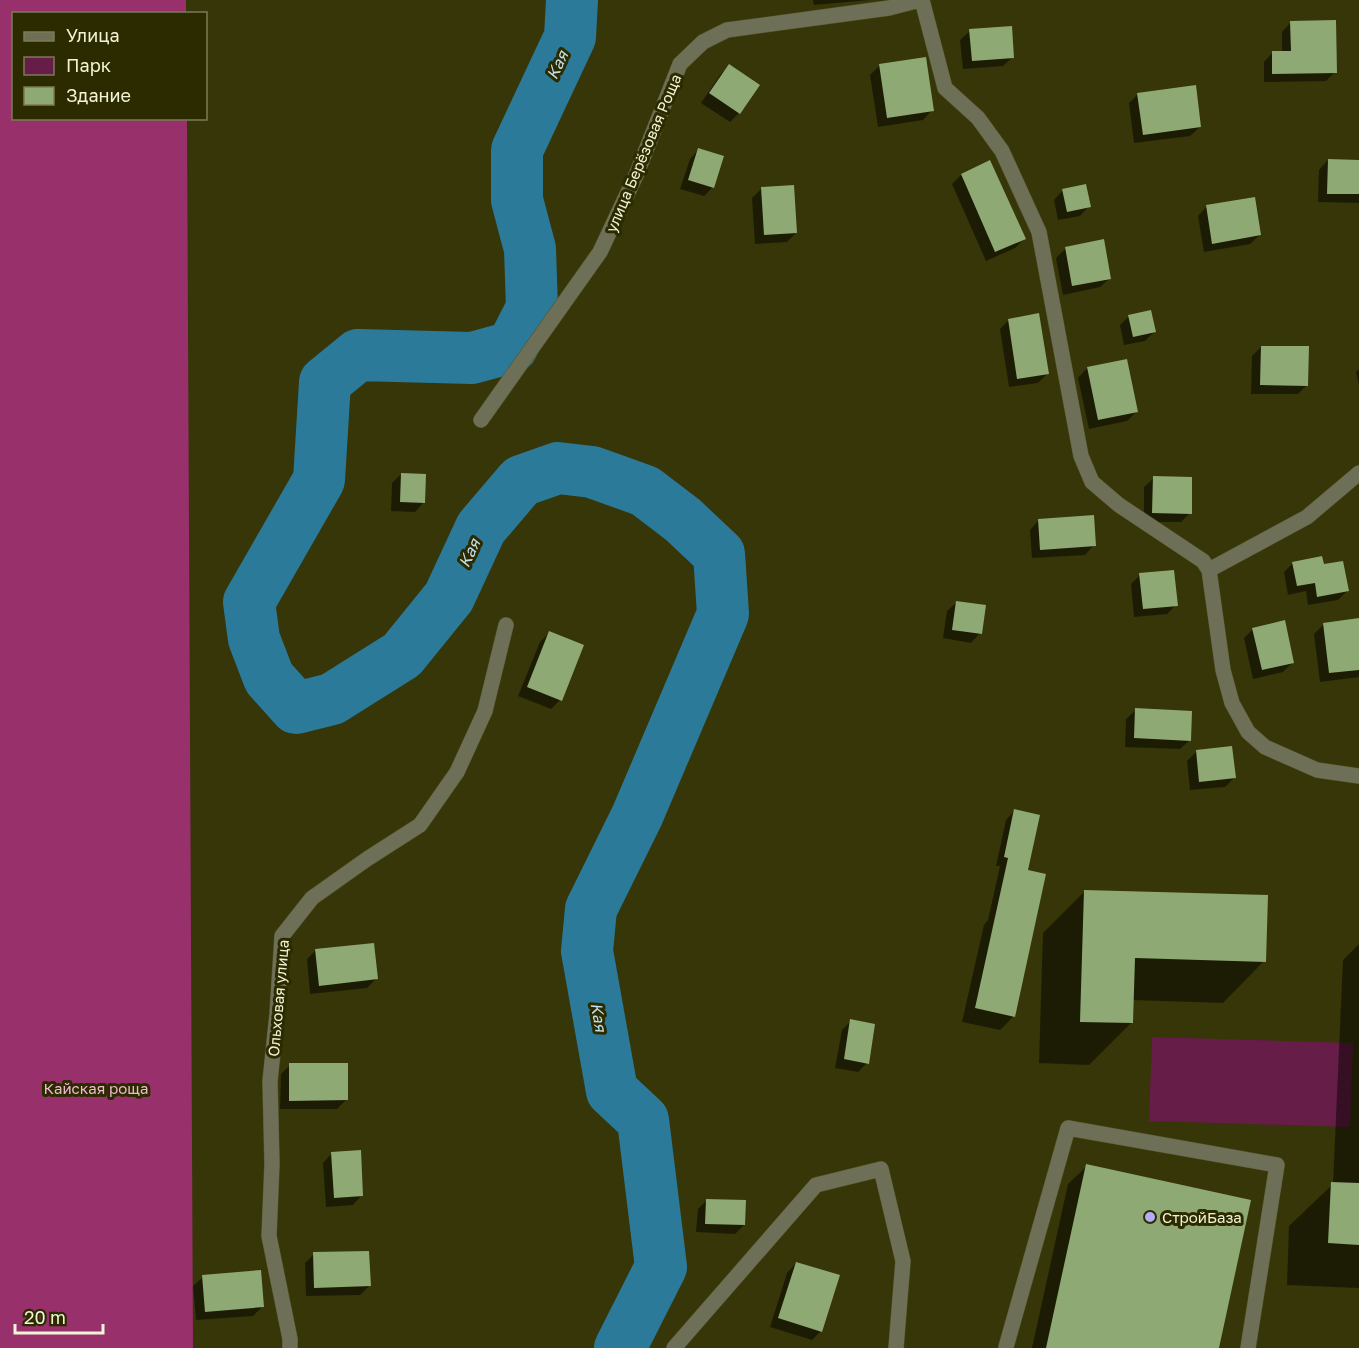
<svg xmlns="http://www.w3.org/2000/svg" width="1359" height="1348" viewBox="0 0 1359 1348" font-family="'Golos Text',sans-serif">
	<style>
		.green { fill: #661d47 }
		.forest { fill: #97306b }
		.shadow { fill: #0007 }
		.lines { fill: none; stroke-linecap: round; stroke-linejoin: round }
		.river { stroke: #2b7a9a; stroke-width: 52 }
		.building { fill: #8fa974 }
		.service-casing { stroke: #545429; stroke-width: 16 }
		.minor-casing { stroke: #545429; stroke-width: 16 }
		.service { stroke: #6e6f57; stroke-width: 15 }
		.minor { stroke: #6e6f57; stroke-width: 15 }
		.poi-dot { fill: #b5acf8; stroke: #2c2b00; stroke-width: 2 }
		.labels { text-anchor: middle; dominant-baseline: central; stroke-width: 6; stroke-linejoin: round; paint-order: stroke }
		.street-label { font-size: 15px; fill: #f1f3d5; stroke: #2c2b00 }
		.park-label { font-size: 15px; fill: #f0b9d3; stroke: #2c2b00 }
		.poi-label { font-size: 15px; fill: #f1f3d5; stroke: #2c2b00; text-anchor: start }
		.water-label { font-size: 16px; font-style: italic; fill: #c3e0ee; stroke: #2c2b00 }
	</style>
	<rect width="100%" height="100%" fill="#363608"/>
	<path class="green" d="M 1152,1037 L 1353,1043 L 1350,1127 L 1149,1121 Z"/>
	<path class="forest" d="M 0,0 L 186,0 L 186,13 L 14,14 L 14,118 L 187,119 L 193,1348 L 0,1348 Z"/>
	<path class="shadow" d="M 813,0 L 870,0 L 814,5 Z
		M 1291,22 L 1335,72 L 1326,81 L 1264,82 L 1264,62 L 1273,52 L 1282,52 L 1282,32 Z
		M 970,31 L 1013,57 L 1003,66 L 963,69 L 960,40 Z
		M 924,59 L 932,110 L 923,120 L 878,127 L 870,75 L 879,66 Z
		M 729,66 L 739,113 L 730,122 L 701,103 L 720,75 Z
		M 1138,94 L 1200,127 L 1190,136 L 1134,143 L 1129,103 Z
		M 699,149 L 713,187 L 704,196 L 680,189 L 690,159 Z
		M 1328,160 L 1359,161 L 1359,203 L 1318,202 L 1319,170 Z
		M 990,162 L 1024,239 L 1015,248 L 986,261 L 952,184 L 961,175 Z
		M 762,188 L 796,233 L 787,242 L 755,244 L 752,198 Z
		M 1063,190 L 1089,206 L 1080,216 L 1058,220 L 1054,200 Z
		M 1207,206 L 1260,235 L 1250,244 L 1204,252 L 1198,216 Z
		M 1066,248 L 1110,278 L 1100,287 L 1063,295 L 1056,258 Z
		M 1129,316 L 1154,332 L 1145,341 L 1124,345 L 1120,325 Z
		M 1009,320 L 1047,374 L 1038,383 L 1009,387 L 1000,329 Z
		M 1261,347 L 1307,385 L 1298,394 L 1251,394 L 1252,356 Z
		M 1087,368 L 1136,412 L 1127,421 L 1089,429 L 1078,378 Z
		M 1359,369 L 1359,386 L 1356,372 Z
		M 401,474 L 424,502 L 415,512 L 391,511 L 392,483 Z
		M 1154,478 L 1190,513 L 1181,522 L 1144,522 L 1144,487 Z
		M 1039,520 L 1094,545 L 1085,555 L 1032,558 L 1030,530 Z
		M 1293,563 L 1322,566 L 1347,591 L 1338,600 L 1308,605 L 1306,591 L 1288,595 L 1284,572 Z
		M 1140,575 L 1176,605 L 1167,614 L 1134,617 L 1131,584 Z
		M 957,602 L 980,633 L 971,643 L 943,638 L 947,611 Z
		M 1359,620 L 1359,677 L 1320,682 L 1314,634 L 1324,624 Z
		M 1253,629 L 1292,663 L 1283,672 L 1253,679 L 1244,638 Z
		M 549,633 L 560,700 L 551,709 L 518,696 L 540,642 Z
		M 1136,710 L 1190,740 L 1180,749 L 1125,747 L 1126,719 Z
		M 1196,752 L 1234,778 L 1225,787 L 1190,790 L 1187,761 Z
		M 1015,810 L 1026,871 L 1014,1016 L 1000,1030 L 962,1022 L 984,925 L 988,920 L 1000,866 L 996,866 L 1006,820 Z
		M 1085,891 L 1264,961 L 1223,1003 L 1132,1000 L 1131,1023 L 1089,1065 L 1039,1063 L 1043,933 Z
		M 1359,944 L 1359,1288 L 1287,1285 L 1289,1226 L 1333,1184 L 1343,960 Z
		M 316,950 L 376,979 L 367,988 L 310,994 L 307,959 Z
		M 851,1021 L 867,1063 L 858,1072 L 835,1068 L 842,1030 Z
		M 290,1065 L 346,1100 L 337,1109 L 280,1109 L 281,1074 Z
		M 332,1153 L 362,1195 L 353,1205 L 326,1207 L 323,1163 Z
		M 1087,1166 L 1217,1348 L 1032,1348 L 1068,1184 Z
		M 707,1200 L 744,1225 L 735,1234 L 696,1232 L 698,1209 Z
		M 314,1254 L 369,1286 L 360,1295 L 306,1296 L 305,1263 Z
		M 796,1263 L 821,1331 L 812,1340 L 770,1327 L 787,1273 Z
		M 203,1277 L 262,1307 L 253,1316 L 196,1320 L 193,1286 Z"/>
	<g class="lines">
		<path class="river" d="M 572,0 L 570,37 L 517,150 L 517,200 L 530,249 L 532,308 L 512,347 L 472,358 L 358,355 L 325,382 L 319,480 L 249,602 L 254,639 L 269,678 L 296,708 L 332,699 L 402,655 L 449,597 L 481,528 L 521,481 L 558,468 L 592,472 L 645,491 L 683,520 L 719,554 L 723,614 L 637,816 L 591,909 L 587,951 L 612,1091 L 643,1120 L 661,1267 L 620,1348"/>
	</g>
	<path class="building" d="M 1336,20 L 1337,73 L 1272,74 L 1272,51 L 1291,51 L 1290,21 Z
		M 1012,26 L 1014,58 L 972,61 L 969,29 Z
		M 926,57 L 934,111 L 887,118 L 879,64 Z
		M 729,64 L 760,85 L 740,114 L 709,93 Z
		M 1196,85 L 1201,127 L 1143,135 L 1137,93 Z
		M 698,148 L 724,156 L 714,188 L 688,180 Z
		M 1328,159 L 1359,160 L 1359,194 L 1327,194 Z
		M 990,160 L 1026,239 L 995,252 L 961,174 Z
		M 1086,184 L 1091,207 L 1067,212 L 1062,189 Z
		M 794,185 L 797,233 L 764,235 L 761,187 Z
		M 1255,197 L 1261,235 L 1212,244 L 1206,205 Z
		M 1104,239 L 1111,279 L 1072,286 L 1065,247 Z
		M 1151,310 L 1156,332 L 1133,337 L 1128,315 Z
		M 1039,313 L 1049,374 L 1017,379 L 1008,319 Z
		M 1261,346 L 1309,346 L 1308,386 L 1260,385 Z
		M 1127,359 L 1138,412 L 1098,420 L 1087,367 Z
		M 401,473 L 426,474 L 425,503 L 400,502 Z
		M 1153,476 L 1192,477 L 1192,514 L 1152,513 Z
		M 1094,515 L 1096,546 L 1040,550 L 1038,519 Z
		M 1322,556 L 1324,564 L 1343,561 L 1349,591 L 1317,597 L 1315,583 L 1297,586 L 1292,562 Z
		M 1174,570 L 1178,606 L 1143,609 L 1139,573 Z
		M 956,601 L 986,605 L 982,634 L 952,630 Z
		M 1359,618 L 1359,670 L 1329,673 L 1323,623 Z
		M 1285,620 L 1294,663 L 1262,670 L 1252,628 Z
		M 549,631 L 584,645 L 562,701 L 527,687 Z
		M 1135,708 L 1192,711 L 1191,741 L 1134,738 Z
		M 1232,746 L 1236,778 L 1199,782 L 1196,750 Z
		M 1014,809 L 1040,815 L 1028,870 L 1046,874 L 1015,1017 L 975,1008 L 1008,858 L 1004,857 Z
		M 1084,890 L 1268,895 L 1266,962 L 1135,958 L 1133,1023 L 1080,1022 Z
		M 374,943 L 378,979 L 319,986 L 315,949 Z
		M 850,1019 L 875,1024 L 869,1064 L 844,1059 Z
		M 289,1063 L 348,1063 L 348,1100 L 289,1101 Z
		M 361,1150 L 363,1196 L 334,1198 L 331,1152 Z
		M 1086,1164 L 1251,1200 L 1219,1348 L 1046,1348 Z
		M 1331,1182 L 1359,1183 L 1359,1245 L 1328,1243 Z
		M 706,1199 L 746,1200 L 745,1225 L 705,1224 Z
		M 369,1251 L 371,1286 L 314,1288 L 313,1252 Z
		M 796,1262 L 840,1275 L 822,1332 L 778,1318 Z
		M 261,1270 L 264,1307 L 205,1312 L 202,1275 Z"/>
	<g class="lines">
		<g class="service-casing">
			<path id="service" d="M 922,0 L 945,88 L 978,118 L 1002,151 L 1039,232 L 1081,456 L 1092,482 L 1119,505 L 1203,561 L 1209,570 L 1223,670 L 1232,703 L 1248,732 L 1265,747 L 1317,770 L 1359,776
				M 1209,570 L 1307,517 L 1359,473
				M 1006,1347 L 1068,1128 L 1277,1165 L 1248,1348
				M 674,1348 L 816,1185 L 881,1169 L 903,1261 L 896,1348"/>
		</g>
		<g class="minor-casing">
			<path id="minor" d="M 481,420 L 600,252 L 637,173 L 680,64 L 703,42 L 727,30 L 889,8 L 920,0
				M 290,1348 L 290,1339 L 269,1236 L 272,1164 L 270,1081 L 277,1014 L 282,936 L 312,898 L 367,859 L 420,825 L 457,772 L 485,711 L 506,625"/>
		</g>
		<use href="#service" class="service"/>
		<use href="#minor" class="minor"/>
	</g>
	<circle class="poi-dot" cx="1150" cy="1217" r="6"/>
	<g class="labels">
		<g class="street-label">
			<text transform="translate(643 153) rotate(-67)">улица Берёзовая Роща</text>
			<text transform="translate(278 998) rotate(-85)">Ольховая улица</text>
		</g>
		<g class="park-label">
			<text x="96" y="1088">Кайская роща</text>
		</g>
		<g class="poi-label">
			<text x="1162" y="1217">СтройБаза</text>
		</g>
		<g class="water-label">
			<text transform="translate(557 65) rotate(-65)">Кая</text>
			<text transform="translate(469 553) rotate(-65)">Кая</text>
			<text transform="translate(599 1017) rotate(80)">Кая</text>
		</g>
	</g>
	<rect x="12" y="12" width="195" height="108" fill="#2c2b00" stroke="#7b7b55" stroke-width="1.5"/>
	<rect x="24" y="32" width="30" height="9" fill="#6e6f57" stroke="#7b7b55" stroke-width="1.5"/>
	<text x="66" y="42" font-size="18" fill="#f1f3d5">Улица</text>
	<rect x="24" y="57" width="30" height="18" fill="#661d47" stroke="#7b7b55" stroke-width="1.5"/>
	<text x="66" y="72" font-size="18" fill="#f1f3d5">Парк</text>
	<rect x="24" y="87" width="30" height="18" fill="#8fa974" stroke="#7b7b55" stroke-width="1.5"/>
	<text x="66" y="102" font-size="18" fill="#f1f3d5">Здание</text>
	<path d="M15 1324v9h88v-9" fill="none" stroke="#f1f3d5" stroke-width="3"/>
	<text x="24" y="1324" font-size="18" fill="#f1f3d5" stroke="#2c2b00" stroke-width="4.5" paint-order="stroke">20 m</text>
</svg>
